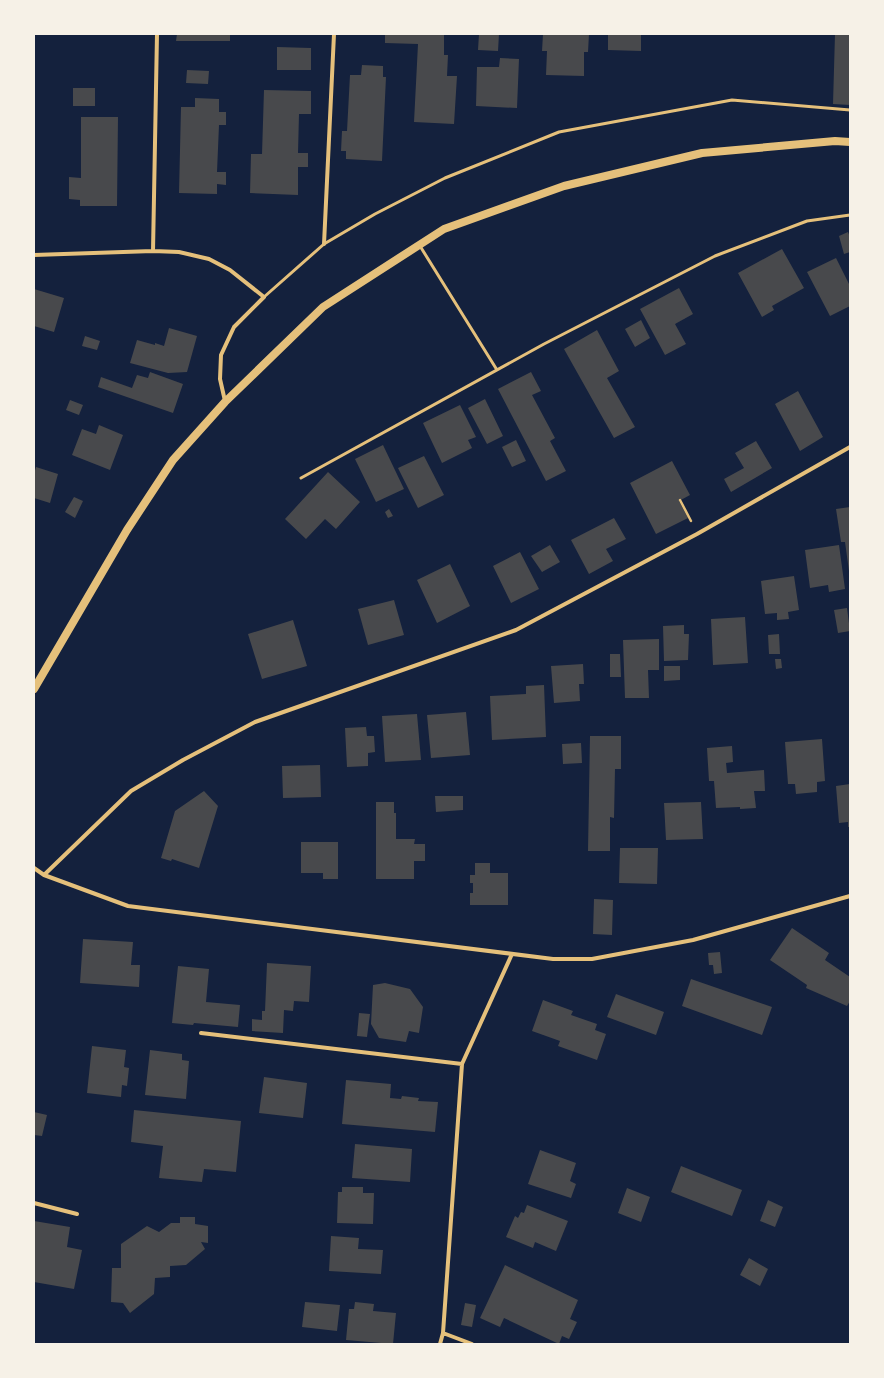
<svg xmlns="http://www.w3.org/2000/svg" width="884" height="1378" viewBox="0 0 884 1378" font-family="Commissioner,sans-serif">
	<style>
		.building { fill: #48494c }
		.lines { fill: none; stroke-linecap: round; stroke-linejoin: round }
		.path { stroke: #e5c07b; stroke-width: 2.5 }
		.service { stroke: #e5c07b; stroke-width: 3 }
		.minor { stroke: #e5c07b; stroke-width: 4 }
		.secondary { stroke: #e5c07b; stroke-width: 8 }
	</style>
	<rect width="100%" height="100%" fill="#14213d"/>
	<path class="building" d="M 177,34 L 230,34 L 230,41 L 176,41 Z
		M 385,34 L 444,34 L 444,55 L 448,55 L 447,76 L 457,76 L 454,124 L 414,122 L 418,44 L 385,43 Z
		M 479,34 L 499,34 L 498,51 L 478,50 Z
		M 543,34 L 589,34 L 588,52 L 584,52 L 584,76 L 546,75 L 547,51 L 542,51 Z
		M 608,34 L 641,34 L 641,51 L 608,50 Z
		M 835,34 L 850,34 L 850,105 L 833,104 Z
		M 277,47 L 311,48 L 311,70 L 277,70 Z
		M 500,58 L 519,59 L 517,108 L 476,106 L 477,67 L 499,67 Z
		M 362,65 L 383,66 L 383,77 L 386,77 L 382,161 L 346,159 L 346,151 L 341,151 L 342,131 L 347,131 L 350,75 L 361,75 Z
		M 187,70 L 209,71 L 208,84 L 186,83 Z
		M 73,88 L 95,88 L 95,106 L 73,106 Z
		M 264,90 L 311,91 L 311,114 L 299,114 L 298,153 L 308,153 L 308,167 L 298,167 L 298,195 L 250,193 L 251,154 L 262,154 Z
		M 195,98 L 219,99 L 219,112 L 226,112 L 226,125 L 219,125 L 217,172 L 226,172 L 226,185 L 217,184 L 217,194 L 179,193 L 181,107 L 195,107 Z
		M 81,117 L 118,117 L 117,206 L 80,206 L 80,200 L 69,199 L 69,177 L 81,178 Z
		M 848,232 L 850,237 L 850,252 L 844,254 L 839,236 Z
		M 782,249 L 804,288 L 772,306 L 774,310 L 762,317 L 738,273 Z
		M 836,258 L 850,286 L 850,306 L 830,316 L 807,272 Z
		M 679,288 L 693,314 L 675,324 L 686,344 L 665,355 L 640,309 Z
		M 34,289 L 64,298 L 54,332 L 34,326 Z
		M 641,320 L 650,338 L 635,347 L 625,329 Z
		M 169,328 L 197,336 L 187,372 L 168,373 L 130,363 L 137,340 L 155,345 L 155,343 L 164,346 Z
		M 597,330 L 619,371 L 607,378 L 635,427 L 614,438 L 564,349 Z
		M 85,336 L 100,341 L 97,350 L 82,346 Z
		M 150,372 L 183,384 L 173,413 L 98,387 L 101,377 L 132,388 L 137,375 L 148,378 Z
		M 531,372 L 541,391 L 532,395 L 555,438 L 550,441 L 566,471 L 546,481 L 498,389 Z
		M 798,391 L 823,437 L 800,451 L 775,404 Z
		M 485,399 L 503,436 L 487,444 L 468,408 Z
		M 70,400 L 83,405 L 79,415 L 66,410 Z
		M 460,405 L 476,437 L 468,440 L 472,448 L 442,463 L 423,423 Z
		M 99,425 L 123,435 L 110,470 L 72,455 L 82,429 L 96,434 Z
		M 516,440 L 526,461 L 512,467 L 502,447 Z
		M 756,441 L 772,468 L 731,492 L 724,479 L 744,468 L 735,453 Z
		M 383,445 L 404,489 L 376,502 L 355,459 Z
		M 424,456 L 444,495 L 418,508 L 398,468 Z
		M 672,461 L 690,495 L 679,501 L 688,518 L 656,534 L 630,483 Z
		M 36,467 L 58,474 L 50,503 L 34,498 L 34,474 Z
		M 328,472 L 360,502 L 336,529 L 325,519 L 306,539 L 285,519 Z
		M 74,497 L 83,501 L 75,518 L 65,512 Z
		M 850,507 L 850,571 L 849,571 L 845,542 L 841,542 L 836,509 Z
		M 389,509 L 393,516 L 388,518 L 385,512 Z
		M 614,518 L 626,539 L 606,549 L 613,561 L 589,574 L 571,540 Z
		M 550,545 L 560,562 L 542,572 L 531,556 Z
		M 839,545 L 845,589 L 829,592 L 828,585 L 810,588 L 805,550 Z
		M 520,552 L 539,589 L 511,603 L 493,566 Z
		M 450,564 L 470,606 L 437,623 L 417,580 Z
		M 794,576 L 799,610 L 788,612 L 789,619 L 777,620 L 777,613 L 765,614 L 761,581 Z
		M 394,600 L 404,635 L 368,645 L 358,609 Z
		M 847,608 L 850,631 L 838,633 L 834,610 Z
		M 745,617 L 748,663 L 713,665 L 711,619 Z
		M 293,620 L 307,666 L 262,679 L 248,634 Z
		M 684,625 L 684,634 L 689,634 L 688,660 L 664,661 L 663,626 Z
		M 779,634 L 780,654 L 769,654 L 768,635 Z
		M 659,639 L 659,670 L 648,670 L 649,698 L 625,698 L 623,640 Z
		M 610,654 L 620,654 L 621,677 L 610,677 Z
		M 775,659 L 781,659 L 782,668 L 776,669 Z
		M 583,664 L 584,684 L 579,684 L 580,701 L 554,703 L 551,666 Z
		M 664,666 L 680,666 L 680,680 L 664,681 Z
		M 544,685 L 546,737 L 492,740 L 490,696 L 526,694 L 526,686 Z
		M 466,712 L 470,755 L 431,758 L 427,715 Z
		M 417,714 L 421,760 L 385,762 L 382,716 Z
		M 366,727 L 367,736 L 374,736 L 375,752 L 368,753 L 368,766 L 347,767 L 345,728 Z
		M 590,736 L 621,736 L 621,769 L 615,769 L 614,818 L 610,817 L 610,851 L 588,851 Z
		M 822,739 L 825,781 L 817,782 L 817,792 L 796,794 L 795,784 L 788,784 L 785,742 Z
		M 581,743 L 582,763 L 563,764 L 562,744 Z
		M 732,746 L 733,762 L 726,763 L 727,773 L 764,770 L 765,791 L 754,791 L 756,808 L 740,809 L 740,807 L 716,808 L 714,781 L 709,781 L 707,748 Z
		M 320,765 L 321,797 L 283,798 L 282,766 Z
		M 850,784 L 850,827 L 848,827 L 848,822 L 839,823 L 836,786 Z
		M 204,791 L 218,806 L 199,868 L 172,859 L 171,861 L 161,858 L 175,811 Z
		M 435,796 L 463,796 L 463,810 L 436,812 Z
		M 376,802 L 394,802 L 394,813 L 396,813 L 396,839 L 415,839 L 414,844 L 425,844 L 425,861 L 414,861 L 414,879 L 376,879 Z
		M 701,802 L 703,839 L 666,840 L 664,803 Z
		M 301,842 L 338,842 L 338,879 L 323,879 L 323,873 L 301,873 Z
		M 620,848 L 658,848 L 657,884 L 619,883 Z
		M 475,863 L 490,863 L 490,873 L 508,873 L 508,905 L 470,905 L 470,893 L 473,893 L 473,883 L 470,883 L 470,875 L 475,875 Z
		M 594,899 L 613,900 L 612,935 L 593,934 Z
		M 792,928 L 829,953 L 825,960 L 850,977 L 850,1001 L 847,1006 L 806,988 L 807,985 L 770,960 Z
		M 83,939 L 133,942 L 131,965 L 140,965 L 139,987 L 80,983 Z
		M 720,952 L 722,973 L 714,974 L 713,965 L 709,965 L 708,953 Z
		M 267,963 L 311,966 L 309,1002 L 294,1001 L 293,1011 L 284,1010 L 283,1033 L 252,1031 L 252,1019 L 262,1020 L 262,1011 L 265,1011 Z
		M 178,966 L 209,969 L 206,1002 L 240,1005 L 238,1027 L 194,1023 L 193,1025 L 172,1023 Z
		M 691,979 L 772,1007 L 762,1035 L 682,1006 Z
		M 385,983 L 410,989 L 423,1007 L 419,1033 L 409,1031 L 406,1042 L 379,1038 L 371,1024 L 373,985 Z
		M 616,994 L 664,1012 L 656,1035 L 607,1017 Z
		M 543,1000 L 573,1011 L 571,1015 L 597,1024 L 595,1030 L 606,1034 L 597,1060 L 558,1046 L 560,1041 L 532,1031 Z
		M 359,1013 L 370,1014 L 367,1037 L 357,1036 Z
		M 92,1046 L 126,1050 L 124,1067 L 129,1068 L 127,1086 L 122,1085 L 121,1097 L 87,1093 Z
		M 150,1050 L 182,1054 L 182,1060 L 189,1061 L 186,1099 L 145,1095 Z
		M 264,1077 L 307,1083 L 303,1118 L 259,1113 Z
		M 346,1080 L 391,1084 L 390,1098 L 401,1099 L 402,1096 L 419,1098 L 418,1101 L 438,1102 L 435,1132 L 342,1124 Z
		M 134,1110 L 241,1121 L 236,1172 L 204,1169 L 202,1182 L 159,1178 L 163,1146 L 131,1142 Z
		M 34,1112 L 47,1115 L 42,1136 L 34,1135 Z
		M 355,1144 L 412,1149 L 410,1182 L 352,1178 Z
		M 540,1150 L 576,1163 L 570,1181 L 576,1184 L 571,1198 L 528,1184 Z
		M 681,1166 L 742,1190 L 732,1216 L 671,1192 Z
		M 342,1187 L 363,1187 L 363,1193 L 374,1193 L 373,1224 L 337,1223 L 338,1192 L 342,1192 Z
		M 627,1188 L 650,1197 L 641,1222 L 618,1213 Z
		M 768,1200 L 783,1207 L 775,1227 L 760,1221 Z
		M 527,1205 L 568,1221 L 556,1251 L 535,1242 L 533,1248 L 506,1237 L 515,1216 L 518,1218 L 521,1212 L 524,1213 Z
		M 180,1217 L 195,1217 L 195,1224 L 208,1226 L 208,1243 L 201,1242 L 205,1249 L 186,1265 L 170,1266 L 170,1277 L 155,1278 L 154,1294 L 130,1313 L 123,1303 L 111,1302 L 112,1268 L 121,1268 L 121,1244 L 147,1226 L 159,1232 L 171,1223 L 180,1223 Z
		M 34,1221 L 70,1227 L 67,1247 L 82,1250 L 74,1289 L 34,1282 Z
		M 331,1236 L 359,1238 L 358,1249 L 383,1250 L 381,1274 L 329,1271 Z
		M 749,1258 L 768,1269 L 760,1286 L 740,1275 Z
		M 505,1265 L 578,1300 L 570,1319 L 577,1322 L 569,1339 L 562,1336 L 559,1344 L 504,1318 L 500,1327 L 480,1318 Z
		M 305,1302 L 340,1305 L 337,1331 L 302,1327 Z
		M 355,1302 L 374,1304 L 373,1311 L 396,1313 L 393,1344 L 346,1340 L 349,1309 L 354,1309 Z
		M 465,1303 L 476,1305 L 472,1327 L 461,1325 Z"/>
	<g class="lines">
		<path class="path" d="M 680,500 L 691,521"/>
		<path class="service" d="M 420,246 L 497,370
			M 264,297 L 324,244 L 375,214 L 445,178 L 559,132 L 732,100 L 850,110
			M 301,478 L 544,344 L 715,256 L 807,221 L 850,215"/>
		<path class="minor" d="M 324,244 L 334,34
			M 153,251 L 157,34
			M 34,255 L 153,251 L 179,252 L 209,259 L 230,270 L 264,297 L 234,327 L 221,355 L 220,379 L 225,401
			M 34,868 L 44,875 L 128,906 L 553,959 L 592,959 L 693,940 L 850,896
			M 44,875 L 131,791 L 183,760 L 255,722 L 516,630 L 697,534 L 850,447
			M 201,1033 L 462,1064
			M 34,1203 L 77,1214
			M 443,1333 L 472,1344
			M 440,1344 L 443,1333 L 462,1064 L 512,954"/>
		<path class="secondary" d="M 34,689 L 127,530 L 173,460 L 225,402 L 323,307 L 444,229 L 564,186 L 702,153 L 835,141 L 850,142"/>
	</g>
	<rect width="884" height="1378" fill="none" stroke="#f6f1e7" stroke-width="70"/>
</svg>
